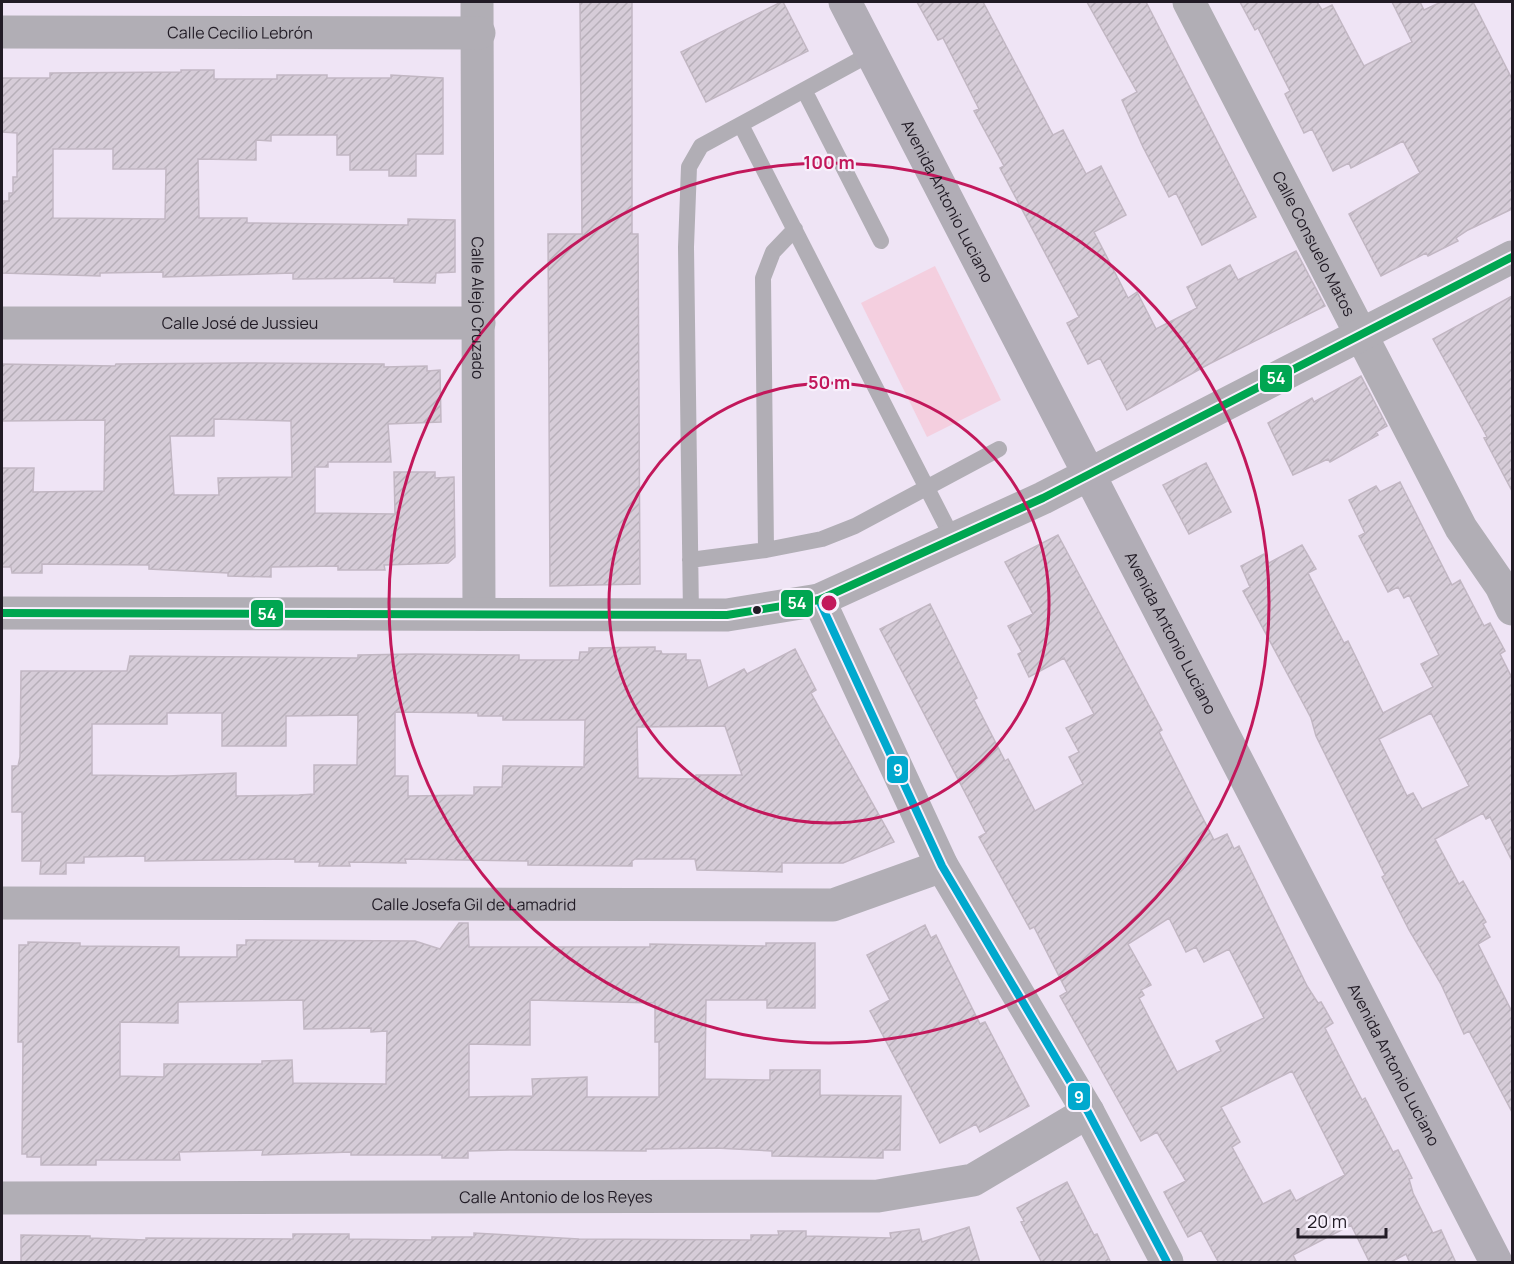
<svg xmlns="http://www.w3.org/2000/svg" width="1514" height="1264" viewBox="0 0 1514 1264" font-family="Manrope,sans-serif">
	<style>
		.park { fill: #f4cfdf }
		.building { fill: url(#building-hatch); stroke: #c2b7c3; stroke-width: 1.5; fill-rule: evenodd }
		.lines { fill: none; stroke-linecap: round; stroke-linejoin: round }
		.lane { stroke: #b1aeb5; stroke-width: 16 }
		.street { stroke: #b1aeb5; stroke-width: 33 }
		.secondary { stroke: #b1adb6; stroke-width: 33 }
		.bus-1-casing { stroke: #f7f0fc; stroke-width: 12 }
		.bus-2-casing { stroke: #f7f0fc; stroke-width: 12 }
		.bus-1 { stroke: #00a9ce; stroke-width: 8 }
		.bus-2 { stroke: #00a651; stroke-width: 8 }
		.ring { fill: none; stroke: #c2185b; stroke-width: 3 }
		.bus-dot { fill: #211b25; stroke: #f7f0fc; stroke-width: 2 }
		.labels { text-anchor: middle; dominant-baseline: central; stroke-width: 4.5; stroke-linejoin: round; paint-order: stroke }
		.street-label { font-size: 16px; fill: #211b25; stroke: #f7f0fc }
		.centre { fill: #c2185b; stroke: #f7f0fc; stroke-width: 3 }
		.ring-label { font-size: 18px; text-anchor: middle; font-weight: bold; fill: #c2185b; stroke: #f7f0fc; stroke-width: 4.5; stroke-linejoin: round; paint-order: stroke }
		.line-badge { stroke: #f7f0fc; stroke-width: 2 }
		.badge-label { font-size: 16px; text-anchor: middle; font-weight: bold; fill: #fff }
	</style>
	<defs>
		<pattern id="building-hatch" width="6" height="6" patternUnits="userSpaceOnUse" patternTransform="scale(1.5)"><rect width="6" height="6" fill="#d6ccd8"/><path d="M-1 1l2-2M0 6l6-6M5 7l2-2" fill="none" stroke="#b7afb9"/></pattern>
	</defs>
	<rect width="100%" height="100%" fill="#efe4f5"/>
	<path class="park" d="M 935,266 L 1001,400 L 927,437 L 861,303 Z"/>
	<path class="building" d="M 580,2 L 632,2 L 632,234 L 638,234 L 640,584 L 550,586 L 548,234 L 582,234 Z
		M 781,2 L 783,2 L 808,51 L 706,102 L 681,52 Z
		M 917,2 L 983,2 L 1053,135 L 1063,130 L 1086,174 L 1101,166 L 1126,215 L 1094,232 L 1128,298 L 1137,292 L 1156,329 L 1197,308 L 1187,287 L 1230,265 L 1238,280 L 1296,251 L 1325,306 L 1209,364 L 1127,410 L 1100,358 L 1088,364 L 1067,323 L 1079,317 L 1000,168 L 1004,166 L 974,111 L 979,109 L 943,38 L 938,40 Z
		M 1087,2 L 1146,2 L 1256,217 L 1202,245 L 1176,193 L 1169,197 L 1143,147 L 1122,100 L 1137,92 Z
		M 1240,2 L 1317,2 L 1322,10 L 1332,5 L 1364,66 L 1412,42 L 1392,2 L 1420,2 L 1424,10 L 1441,2 L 1473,2 L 1512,79 L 1512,209 L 1468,230 L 1456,238 L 1458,241 L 1428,256 L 1426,253 L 1381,276 L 1349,214 L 1420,173 L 1403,141 L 1351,168 L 1349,163 L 1333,171 L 1312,129 L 1304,133 L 1285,94 L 1290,91 L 1258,28 L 1255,30 Z
		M 181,70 L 214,70 L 214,79 L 277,79 L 277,75 L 327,75 L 327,78 L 391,78 L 391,75 L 443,78 L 443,154 L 416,154 L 416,176 L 389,176 L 389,170 L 350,170 L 350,155 L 337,155 L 337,135 L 271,135 L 271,141 L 256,140 L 256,160 L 198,159 L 199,218 L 247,218 L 247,223 L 408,225 L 408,219 L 455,220 L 455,272 L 436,273 L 435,283 L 394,282 L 394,278 L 293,279 L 293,273 L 163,277 L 163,272 L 100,273 L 100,276 L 2,273 L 2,201 L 9,201 L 9,193 L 13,193 L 13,177 L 17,177 L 17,133 L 2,132 L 2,78 L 50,78 L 50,73 L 181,72 ZM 53,149 L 113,149 L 113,169 L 166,169 L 165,219 L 53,218 Z
		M 1512,296 L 1512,491 L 1484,438 L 1487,437 L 1433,339 Z
		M 241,363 L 384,364 L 384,367 L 427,366 L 427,371 L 440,370 L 441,422 L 388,424 L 391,462 L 328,462 L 328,467 L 315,467 L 315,513 L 395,514 L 394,472 L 435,472 L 435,478 L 454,477 L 455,557 L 448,563 L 384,565 L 385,570 L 338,570 L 338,566 L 271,567 L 271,577 L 228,576 L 228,573 L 149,569 L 149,565 L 42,564 L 42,573 L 12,573 L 11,567 L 2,567 L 2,468 L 34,468 L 33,492 L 104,491 L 105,420 L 2,421 L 2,364 L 115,366 L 116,364 ZM 214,419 L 291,421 L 292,477 L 218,478 L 219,495 L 174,495 L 170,436 L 214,436 Z
		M 1361,376 L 1387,426 L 1376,432 L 1378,435 L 1330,462 L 1328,459 L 1293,475 L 1268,423 L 1312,398 L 1314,402 Z
		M 1206,463 L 1231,512 L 1189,534 L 1163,485 Z
		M 1400,482 L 1452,585 L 1460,580 L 1484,626 L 1490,623 L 1505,651 L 1500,654 L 1512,678 L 1512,861 L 1490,817 L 1486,819 L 1483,813 L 1435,839 L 1459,884 L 1463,881 L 1486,922 L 1483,924 L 1490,937 L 1478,944 L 1512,1012 L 1512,1112 L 1469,1031 L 1464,1034 L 1441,984 L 1409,930 L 1382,877 L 1385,875 L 1316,736 L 1311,718 L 1243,591 L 1250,587 L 1241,566 L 1264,554 L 1269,563 L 1302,545 L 1316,569 L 1308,573 L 1344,643 L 1348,641 L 1383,713 L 1433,687 L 1421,664 L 1439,655 L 1409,595 L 1404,598 L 1398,587 L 1388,592 L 1359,536 L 1365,533 L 1349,500 L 1376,486 L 1380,492 ZM 1431,713 L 1469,786 L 1422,809 L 1413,793 L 1407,796 L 1379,739 Z
		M 1058,535 L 1162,730 L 1159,732 L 1214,840 L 1227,834 L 1234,849 L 1239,846 L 1307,986 L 1318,1003 L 1321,1002 L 1333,1023 L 1325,1028 L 1362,1100 L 1365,1098 L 1393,1152 L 1398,1150 L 1412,1178 L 1409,1179 L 1413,1193 L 1433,1233 L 1441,1230 L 1456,1263 L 1410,1263 L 1406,1254 L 1389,1263 L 1370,1263 L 1351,1225 L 1293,1255 L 1297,1263 L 1219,1263 L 1201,1230 L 1188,1237 L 1164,1192 L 1186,1181 L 1157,1132 L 1141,1141 L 1107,1080 L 1060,996 L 1067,992 L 1034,927 L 1030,929 L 979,837 L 986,833 L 880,629 L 930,604 L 977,698 L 974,700 L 1005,761 L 1008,759 L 1035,811 L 1083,784 L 1069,757 L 1079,752 L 1066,728 L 1094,714 L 1064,658 L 1029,677 L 1018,654 L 1022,652 L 1008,626 L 1033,614 L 1005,562 ZM 1169,918 L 1186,952 L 1196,947 L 1204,962 L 1229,949 L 1264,1018 L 1216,1041 L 1221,1051 L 1177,1072 L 1139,998 L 1144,995 L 1141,990 L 1151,985 L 1128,944 ZM 1292,1071 L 1345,1175 L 1296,1201 L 1290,1190 L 1263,1204 L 1232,1147 L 1240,1142 L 1221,1107 Z
		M 655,647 L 655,651 L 661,651 L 662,654 L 686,654 L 686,660 L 700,660 L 708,688 L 744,669 L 747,674 L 795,649 L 816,690 L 811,693 L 894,842 L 843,863 L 782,863 L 782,872 L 697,870 L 695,859 L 635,859 L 632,861 L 632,866 L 528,865 L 528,861 L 405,859 L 406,863 L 349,862 L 350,866 L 319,866 L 320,862 L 295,862 L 295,859 L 145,861 L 145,856 L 84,857 L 84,863 L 66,863 L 66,874 L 40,874 L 41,861 L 22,861 L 22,812 L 12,812 L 12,766 L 18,766 L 20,757 L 21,671 L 127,671 L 130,656 L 358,658 L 358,655 L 415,654 L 519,655 L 519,660 L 579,660 L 580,652 L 589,652 L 589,648 ZM 395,712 L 478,713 L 478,716 L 503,716 L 503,720 L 585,720 L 584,767 L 503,766 L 502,787 L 474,787 L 474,795 L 408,796 L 408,776 L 395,776 ZM 167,713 L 222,713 L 222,746 L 286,746 L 286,716 L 358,715 L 357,765 L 314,765 L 314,794 L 299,795 L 236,796 L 236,773 L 168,776 L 92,775 L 92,724 L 167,724 ZM 725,726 L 742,775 L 696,775 L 695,779 L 638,778 L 637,727 Z
		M 459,923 L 468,923 L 469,947 L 650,947 L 650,944 L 766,946 L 766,943 L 815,943 L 815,1008 L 767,1008 L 767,1000 L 706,1000 L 705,1079 L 770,1080 L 770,1070 L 820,1070 L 820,1095 L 901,1096 L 900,1150 L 883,1150 L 883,1158 L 772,1156 L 772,1151 L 716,1148 L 646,1149 L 646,1151 L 511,1150 L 468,1151 L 468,1158 L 442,1158 L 442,1155 L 351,1155 L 351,1152 L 262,1155 L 263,1150 L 179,1152 L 180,1160 L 96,1160 L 96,1165 L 41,1165 L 41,1157 L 27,1157 L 27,1154 L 22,1154 L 23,1042 L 18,1042 L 19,945 L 28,945 L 28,942 L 75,943 L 80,943 L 80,946 L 179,947 L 179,957 L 237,957 L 237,945 L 246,945 L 246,940 L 415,941 L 440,949 ZM 303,1000 L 304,1029 L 371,1028 L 371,1032 L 387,1031 L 386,1084 L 293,1083 L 292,1060 L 262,1061 L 262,1064 L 164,1064 L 164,1077 L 120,1076 L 120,1022 L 178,1023 L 178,1002 ZM 530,1000 L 655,1003 L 655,1042 L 659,1042 L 659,1097 L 587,1097 L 587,1077 L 532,1079 L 533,1096 L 469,1097 L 469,1044 L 530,1045 Z
		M 925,925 L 931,938 L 936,935 L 980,1024 L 985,1022 L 1029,1106 L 980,1132 L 976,1124 L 940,1143 L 870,1011 L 890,1000 L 867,955 Z
		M 1067,1182 L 1094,1235 L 1097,1234 L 1111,1263 L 1042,1263 L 1021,1222 L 1024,1221 L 1017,1208 Z
		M 969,1227 L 980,1263 L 21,1263 L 21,1235 L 90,1236 L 90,1238 L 146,1240 L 146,1238 L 293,1239 L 293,1234 L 349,1234 L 349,1239 L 432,1240 L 432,1237 L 474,1237 L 474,1233 L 579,1239 L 751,1240 L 751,1235 L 779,1235 L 778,1231 L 806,1231 L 806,1236 L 891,1238 L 890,1233 L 919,1229 L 922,1242 Z"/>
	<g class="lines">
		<path class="lane" d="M 804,90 L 881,241
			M 741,125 L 953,539
			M 766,550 L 822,539 L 855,526 L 999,449
			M 690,560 L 766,550 L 763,278 L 773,252 L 795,229
			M 691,615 L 686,247 L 689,167 L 701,146 L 872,53"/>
		<g class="street">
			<path id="s1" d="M 477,2 L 479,614"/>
			<path id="s2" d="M 1189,2 L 1461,528 L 1501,586 L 1512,609"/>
			<path id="s3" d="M 2,32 L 479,33"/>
			<path id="s4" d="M 2,323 L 479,323"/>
			<path d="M 819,600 L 942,866 L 1088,1112 L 1167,1262"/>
			<path d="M 2,613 L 727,615 L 819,600 L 1043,498 L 1512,257"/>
			<path id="s5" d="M 2,903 L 833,905 L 942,866"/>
			<path id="s6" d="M 2,1198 L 878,1196 L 973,1180 L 1088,1112"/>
		</g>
		<path class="secondary" id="s7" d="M 845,2 L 1496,1262"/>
		<g class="bus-1-casing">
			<path id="bus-1" d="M 819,600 L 942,866 L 1088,1112 L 1167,1262"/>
		</g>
		<g class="bus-2-casing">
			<path id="bus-2" d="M 2,613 L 727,615 L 819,600 L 1043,498 L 1512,257"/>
		</g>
		<use href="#bus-1" class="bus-1"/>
		<use href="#bus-2" class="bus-2"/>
	</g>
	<g class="ring">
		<circle cx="829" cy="603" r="220"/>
		<circle cx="829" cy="603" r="440"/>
	</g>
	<circle class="bus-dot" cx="757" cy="610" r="5"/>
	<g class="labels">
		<g class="street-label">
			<text stroke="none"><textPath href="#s3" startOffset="238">Calle Cecilio Lebrón</textPath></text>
			<text stroke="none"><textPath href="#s7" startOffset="224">Avenida Antonio Luciano</textPath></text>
			<text stroke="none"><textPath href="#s2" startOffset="272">Calle Consuelo Matos</textPath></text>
			<text stroke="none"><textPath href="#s1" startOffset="306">Calle Alejo Cruzado</textPath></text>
			<text stroke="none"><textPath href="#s4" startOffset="238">Calle José de Jussieu</textPath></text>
			<text stroke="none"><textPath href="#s7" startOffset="710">Avenida Antonio Luciano</textPath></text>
			<text stroke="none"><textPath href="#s5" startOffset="472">Calle Josefa Gil de Lamadrid</textPath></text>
			<text stroke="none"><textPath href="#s7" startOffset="1196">Avenida Antonio Luciano</textPath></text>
			<text stroke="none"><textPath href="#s6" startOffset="554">Calle Antonio de los Reyes</textPath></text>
		</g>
	</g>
	<circle cx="829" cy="603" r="9" class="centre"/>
	<g class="ring-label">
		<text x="829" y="169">100 m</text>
		<text x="829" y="389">50 m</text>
	</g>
	<g class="line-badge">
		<rect x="1259" y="364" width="34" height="29" rx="6" fill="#00a651"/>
		<rect x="780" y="589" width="34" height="29" rx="6" fill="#00a651"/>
		<rect x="250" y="599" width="34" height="29" rx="6" fill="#00a651"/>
		<rect x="886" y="755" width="23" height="29" rx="6" fill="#00a9ce"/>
		<rect x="1067" y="1082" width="24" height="29" rx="6" fill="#00a9ce"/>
	</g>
	<g class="badge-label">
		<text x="1276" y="384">54</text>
		<text x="797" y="609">54</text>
		<text x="267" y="620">54</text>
		<text x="898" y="776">9</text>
		<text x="1079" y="1103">9</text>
	</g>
	<rect width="1514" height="1264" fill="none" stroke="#211b25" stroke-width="6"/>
	<path d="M1298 1228v9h88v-9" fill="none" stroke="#211b25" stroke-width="3"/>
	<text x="1307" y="1228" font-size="18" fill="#211b25" stroke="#f7f0fc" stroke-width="4.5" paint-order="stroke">20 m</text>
</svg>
